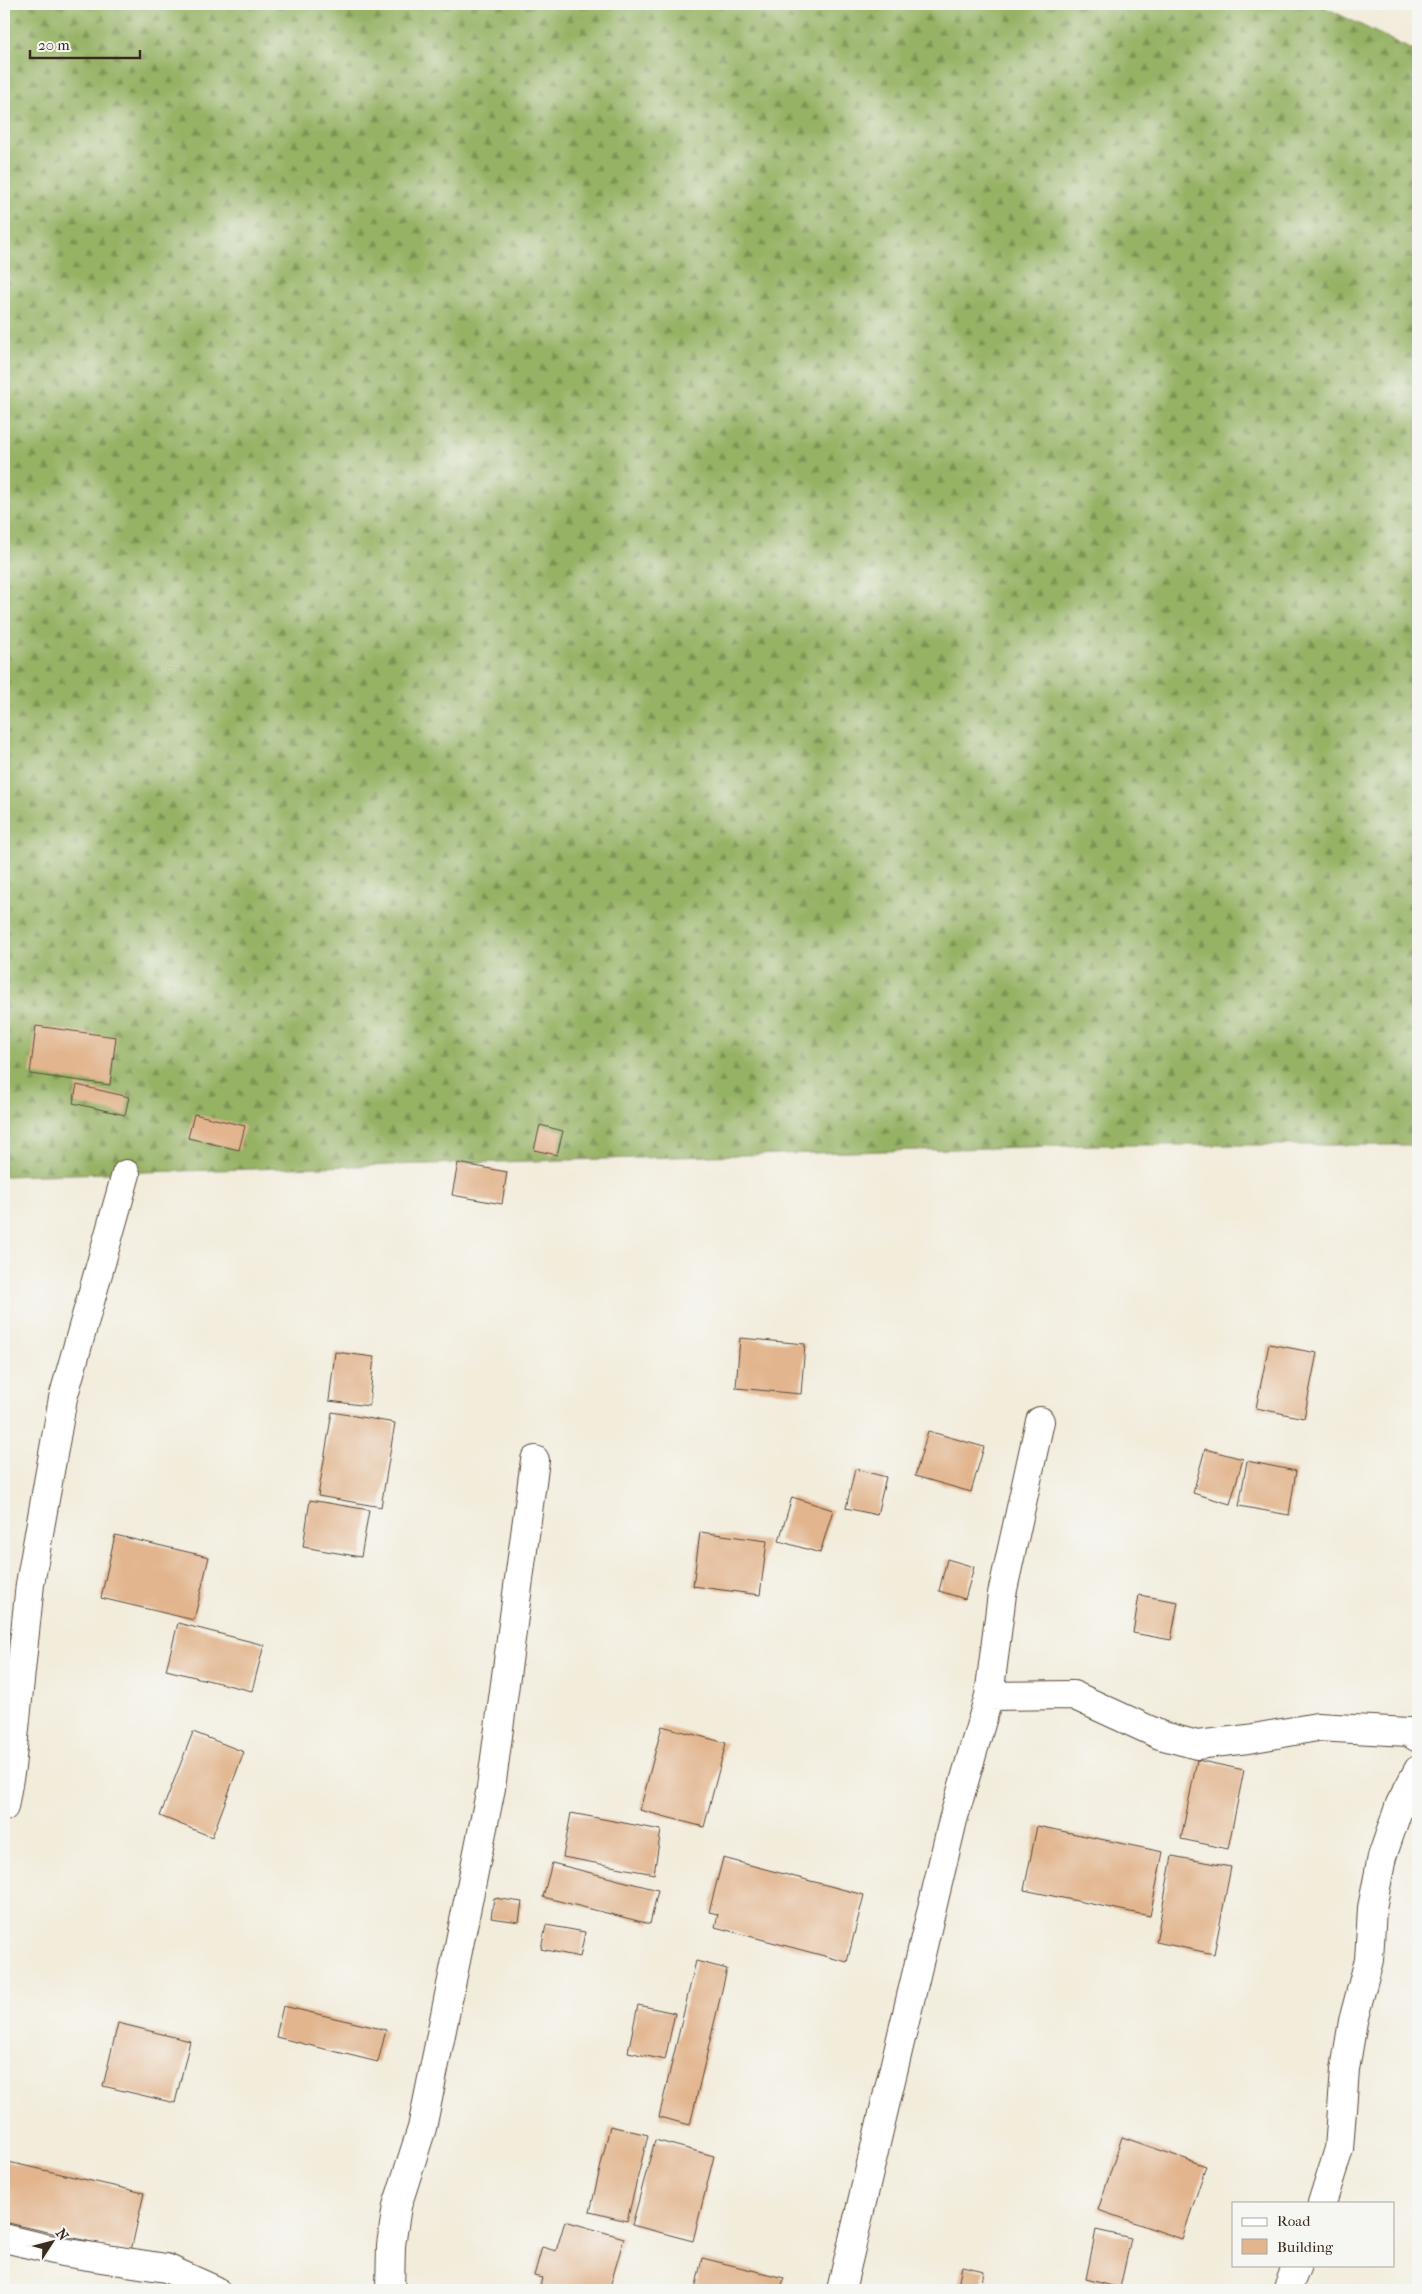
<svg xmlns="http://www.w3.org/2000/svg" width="1422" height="2294" viewBox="0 0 1422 2294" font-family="'IM FELL French Canon',serif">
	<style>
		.forest { fill: url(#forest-firs); stroke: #686e42 }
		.building { fill: #e2b58e }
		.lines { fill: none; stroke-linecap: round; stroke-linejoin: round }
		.minor-casing { stroke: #56473a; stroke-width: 30 }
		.minor { stroke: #fff; stroke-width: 28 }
	</style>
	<defs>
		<pattern id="forest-firs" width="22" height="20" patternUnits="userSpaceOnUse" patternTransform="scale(1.25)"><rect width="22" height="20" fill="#96b265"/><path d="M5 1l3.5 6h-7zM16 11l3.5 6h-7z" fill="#7c9153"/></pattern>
	</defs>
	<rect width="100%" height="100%" fill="#f6f6f2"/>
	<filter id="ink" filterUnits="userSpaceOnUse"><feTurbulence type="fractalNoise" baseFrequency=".02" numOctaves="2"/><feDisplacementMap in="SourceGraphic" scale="10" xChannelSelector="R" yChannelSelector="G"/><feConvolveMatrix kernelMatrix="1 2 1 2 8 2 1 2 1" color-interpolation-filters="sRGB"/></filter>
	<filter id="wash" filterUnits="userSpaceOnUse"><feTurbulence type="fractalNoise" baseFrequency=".0096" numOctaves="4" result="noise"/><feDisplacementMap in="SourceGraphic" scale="20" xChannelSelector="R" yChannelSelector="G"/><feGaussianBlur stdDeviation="1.12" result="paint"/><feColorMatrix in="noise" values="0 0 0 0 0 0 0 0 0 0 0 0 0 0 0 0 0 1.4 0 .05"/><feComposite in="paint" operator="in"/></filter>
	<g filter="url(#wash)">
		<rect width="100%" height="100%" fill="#f2ecdb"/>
		<path class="forest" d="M 4,4 L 1318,4 L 1418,53 L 1418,1145 L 1097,1145 L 4,1176 Z"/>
		<g id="blocks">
			<path class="building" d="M 36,1026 L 116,1037 L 110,1085 L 30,1074 Z
				M 77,1085 L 129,1097 L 125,1115 L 73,1103 Z
				M 194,1114 L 245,1126 L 239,1150 L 188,1138 Z
				M 540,1125 L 563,1131 L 557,1155 L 534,1150 Z
				M 458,1163 L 507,1172 L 502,1204 L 452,1195 Z
				M 740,1338 L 805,1344 L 801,1394 L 736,1388 Z
				M 1269,1344 L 1317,1353 L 1304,1418 L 1256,1408 Z
				M 335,1352 L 374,1357 L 369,1406 L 329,1401 Z
				M 332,1412 L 395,1423 L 381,1507 L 318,1496 Z
				M 928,1431 L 984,1447 L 971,1492 L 915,1476 Z
				M 1205,1449 L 1243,1459 L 1230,1504 L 1193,1493 Z
				M 1247,1461 L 1296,1471 L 1289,1515 L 1239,1506 Z
				M 855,1469 L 886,1477 L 877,1515 L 846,1508 Z
				M 792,1497 L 833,1510 L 820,1553 L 779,1541 Z
				M 310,1500 L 369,1510 L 361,1557 L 303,1547 Z
				M 700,1532 L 767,1541 L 760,1595 L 693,1586 Z
				M 115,1535 L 209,1557 L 194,1620 L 101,1598 Z
				M 947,1559 L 974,1567 L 965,1599 L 939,1591 Z
				M 1139,1595 L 1178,1602 L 1171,1640 L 1133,1633 Z
				M 178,1623 L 264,1645 L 252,1691 L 166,1670 Z
				M 662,1726 L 726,1743 L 704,1827 L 640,1810 Z
				M 193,1732 L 244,1752 L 212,1837 L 160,1816 Z
				M 1197,1760 L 1244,1770 L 1228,1849 L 1181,1839 Z
				M 571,1813 L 661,1830 L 654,1874 L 563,1857 Z
				M 1037,1826 L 1163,1852 L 1150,1916 L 1024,1890 Z
				M 1172,1856 L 1231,1867 L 1214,1954 L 1156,1942 Z
				M 723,1858 L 864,1895 L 847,1962 L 715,1927 L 718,1914 L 709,1912 Z
				M 552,1863 L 658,1890 L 650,1924 L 543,1897 Z
				M 494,1898 L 522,1902 L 519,1922 L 491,1918 Z
				M 546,1925 L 585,1932 L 580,1957 L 541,1949 Z
				M 696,1961 L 727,1969 L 690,2125 L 659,2117 Z
				M 638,2005 L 675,2013 L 665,2060 L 628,2052 Z
				M 283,2006 L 386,2030 L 378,2062 L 276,2037 Z
				M 118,2023 L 190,2041 L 175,2103 L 103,2086 Z
				M 610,2126 L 648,2135 L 627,2221 L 590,2212 Z
				M 1122,2137 L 1206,2166 L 1182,2239 L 1098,2210 Z
				M 655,2140 L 714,2156 L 693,2241 L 632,2225 Z
				M 4,2161 L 144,2193 L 131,2251 L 4,2222 Z
				M 565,2221 L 624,2238 L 609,2290 L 539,2290 L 542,2278 L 534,2276 L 542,2247 L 556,2251 Z
				M 1096,2230 L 1131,2238 L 1120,2288 L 1086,2279 Z
				M 702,2258 L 784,2278 L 781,2290 L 695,2290 Z
				M 962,2266 L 984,2271 L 981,2290 L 958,2286 Z"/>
		</g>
	</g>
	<g filter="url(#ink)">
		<use href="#blocks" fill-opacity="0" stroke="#56473a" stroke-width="1"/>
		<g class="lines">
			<g class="minor-casing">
				<path id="minor" d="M 989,1696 L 1073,1695 L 1160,1735 L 1197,1745 L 1248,1739 L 1317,1727 L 1408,1732 L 1418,1738
					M 4,1807 L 11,1767 L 30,1584 L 63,1398 L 126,1174
					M 1322,2203 L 1339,2149 L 1345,2070 L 1353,2021 L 1369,1960 L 1372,1908 L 1382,1857 L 1400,1804 L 1418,1770
					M 4,2238 L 62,2252 L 166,2268 L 215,2290
					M 390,2290 L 391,2245 L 397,2206 L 422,2128 L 491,1788 L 535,1460
					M 841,2290 L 953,1820 L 989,1696 L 1002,1594 L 1040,1421
					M 1287,2290 L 1297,2265"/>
			</g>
			<use href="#minor" class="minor"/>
		</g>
	</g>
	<rect width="1422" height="2294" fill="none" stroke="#f6f6f2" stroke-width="20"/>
	<rect x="1232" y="2202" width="162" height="65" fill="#f6f6f2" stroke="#aba49d"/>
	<rect x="1242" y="2218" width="25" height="8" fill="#ffffff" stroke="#aba49d"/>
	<text x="1277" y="2226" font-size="15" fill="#3b2a1e">Road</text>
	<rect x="1242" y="2239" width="25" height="15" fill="#e2b58e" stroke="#aba49d"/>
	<text x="1277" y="2252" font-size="15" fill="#3b2a1e">Building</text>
	<g transform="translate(52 2242) rotate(54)" stroke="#f6f6f2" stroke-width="4" paint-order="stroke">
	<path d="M0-4L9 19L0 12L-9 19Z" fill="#3b2a1e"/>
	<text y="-8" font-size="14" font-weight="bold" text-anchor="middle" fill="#3b2a1e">N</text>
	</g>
	<path d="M30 50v8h110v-8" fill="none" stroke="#3b2a1e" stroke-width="2.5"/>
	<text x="38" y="50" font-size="15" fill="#3b2a1e" stroke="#f6f6f2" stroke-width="4" paint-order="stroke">20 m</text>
</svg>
